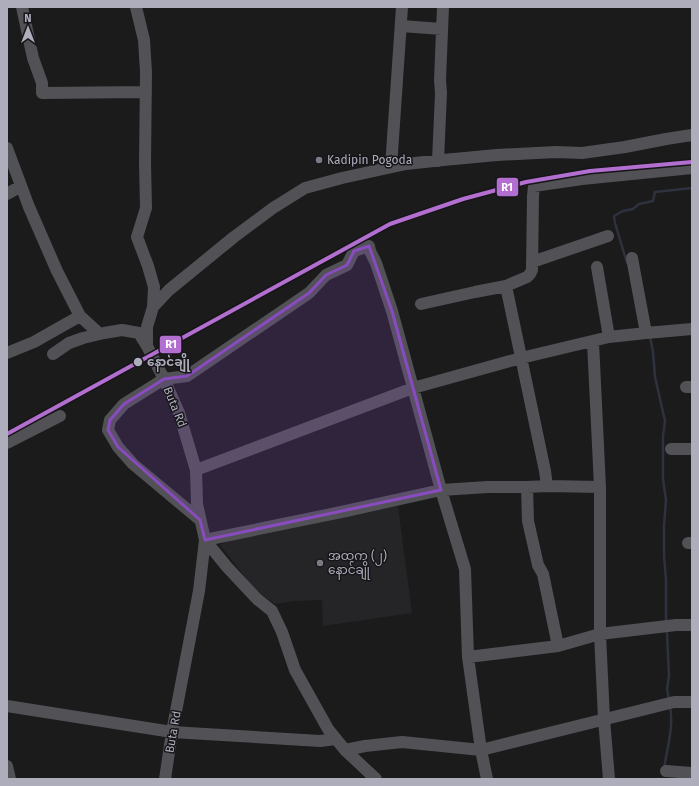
<svg xmlns="http://www.w3.org/2000/svg" width="699" height="786" viewBox="0 0 699 786" font-family="'Fira Sans','Noto Sans Myanmar',sans-serif">
	<style>
		.built { fill: #252528 }
		.lines { fill: none; stroke-linecap: round; stroke-linejoin: round }
		.stream { stroke: #2e323e; stroke-width: 2.5 }
		.minor { stroke: #515156; stroke-width: 12 }
		.rail-1-casing { stroke: #161518; stroke-width: 7 }
		.rail-1 { stroke: #b36fd0; stroke-width: 4 }
		.marked { fill: #884cbe; fill-opacity: 0.2; stroke: #884cbe; stroke-width: 3; stroke-linejoin: round }
		.poi-dot { fill: #7a7a84; stroke: #161518; stroke-width: 1.5 }
		.stop-dot { fill: #adadbc; stroke: #161518; stroke-width: 1.5 }
		.labels { text-anchor: middle; dominant-baseline: central; stroke-width: 3; stroke-linejoin: round; paint-order: stroke }
		.poi-label { font-size: 12px; fill: #adadbc; stroke: #161518; text-anchor: start }
		.stop-label { font-size: 12px; font-weight: bold; fill: #adadbc; stroke: #161518; text-anchor: start }
		.street-label { font-size: 12px; fill: #adadbc; stroke: #161518 }
		.line-badge { stroke: #161518; stroke-width: 1.5 }
		.badge-label { font-size: 11px; text-anchor: middle; font-weight: bold; fill: #fff }
	</style>
	<rect width="100%" height="100%" fill="#1b1b1c"/>
	<path class="built" d="M 398,506 L 412,613 L 323,626 L 322,600 L 295,601 L 275,604 L 255,590 L 220,545 L 234,538 Z"/>
	<g class="lines">
		<path class="stream" d="M 627,263 L 615,223 L 614,216 L 623,211 L 633,209 L 639,204 L 653,201 L 655,192 L 692,188
			M 650,337 L 653,352 L 655,377 L 665,421 L 663,436 L 663,479 L 666,500 L 664,526 L 664,556 L 666,580 L 666,620
			M 667,633 L 669,676 L 667,689 L 669,699
			M 664,769 C 667,748 674,727 670,706"/>
		<path class="minor" d="M 22,7 L 33,58 L 42,83 L 42,93 L 146,92
			M 136,7 L 144,40 L 146,72 L 145,163 L 146,208 L 137,237 L 148,266 L 154,287 L 153,307
			M 401,26 L 442,29
			M 7,148 L 29,207 L 57,271 L 80,316 L 92,327 L 100,334
			M 438,161 L 441,93 L 440,80 L 443,7
			M 391,167 L 402,7
			M 7,194 L 21,186
			M 632,258 L 646,333
			M 532,262 L 608,236
			M 597,267 L 609,337
			M 506,286 L 545,471 L 547,486
			M 421,304 L 475,292 L 506,286 L 527,277 L 530,274 L 532,270 L 533,196 L 534,186 L 582,179 L 692,168
			M 593,342 L 600,487 L 600,634 L 604,719 L 609,779
			M 7,353 L 34,342 L 80,316
			M 53,354 L 69,343 L 83,338 L 104,333 L 122,330 L 139,333 L 147,346
			M 686,387 L 692,387
			M 7,443 L 60,416
			M 671,449 L 692,449
			M 196,470 L 413,388 L 521,358 L 609,337 L 646,333 L 692,329
			M 527,487 L 528,521 L 538,565 L 543,574 L 558,646
			M 200,520 L 133,464 L 118,447 L 108,430 L 110,420 L 124,404 L 164,379 L 187,376 L 309,293 L 326,275 L 347,265 L 354,251 L 369,246 L 370,251 L 376,263 L 392,311 L 441,490 L 465,569 L 468,657 L 481,750 L 487,779
			M 688,543 L 692,543
			M 468,657 L 558,646 L 600,634 L 676,625 L 692,625
			M 7,706 L 172,732 L 320,741 L 336,739
			M 345,750 L 365,746 L 402,742 L 481,750 L 674,702 L 692,702
			M 7,766 L 10,779
			M 666,771 L 692,773
			M 165,779 L 172,732 L 199,591 L 205,540 L 197,504 L 196,470 L 179,413 L 164,379 L 147,346 L 147,327 L 153,307 L 169,290 L 234,237 L 273,208 L 305,188 L 342,178 L 406,164 L 443,160 L 497,155 L 556,152 L 582,153 L 625,147 L 666,139 L 692,135
			M 376,779 L 345,750 L 328,729 L 295,670 L 282,632 L 272,611 L 257,599 L 227,567 L 205,540 L 346,511 L 441,490 L 488,487 L 527,487 L 547,486 L 600,487"/>
		<g class="rail-1-casing">
			<path id="rail-1" d="M 7,434 L 390,224 L 463,199 L 526,182 L 590,171 L 692,162"/>
		</g>
		<use href="#rail-1" class="rail-1"/>
	</g>
	<path class="marked" d="M 369,246 L 392,311 L 441,490 L 205,540 L 200,520 L 118,447 L 108,430 L 110,420 L 124,404 L 164,379 L 187,376 L 309,293 L 326,275 L 347,265 L 354,251 Z"/>
	<g class="poi-dot">
		<circle cx="319" cy="160" r="4"/>
		<circle cx="320" cy="563" r="4"/>
	</g>
	<circle class="stop-dot" cx="138" cy="362" r="5"/>
	<g class="labels">
		<g class="poi-label">
			<text x="327" y="160">Kadipin Pogoda</text>
			<text x="328" y="556">အထက (၂)<tspan x="328" dy="14">နောင်ချို</tspan></text>
		</g>
		<g class="stop-label">
			<text x="147" y="362">နောင်ချို</text>
		</g>
		<g class="street-label">
			<text transform="translate(175 407) rotate(68)">Buta Rd</text>
			<text transform="translate(173 732) rotate(-80)">Buta Rd</text>
		</g>
	</g>
	<g class="line-badge">
		<rect x="496" y="177" width="23" height="20" rx="4" fill="#b36fd0"/>
		<rect x="159" y="335" width="23" height="19" rx="4" fill="#b36fd0"/>
	</g>
	<g class="badge-label">
		<text x="507" y="191">R1</text>
		<text x="171" y="348">R1</text>
	</g>
	<rect width="699" height="786" fill="none" stroke="#adadbc" stroke-width="16"/>
	<g transform="translate(28 28)" stroke="#161518" stroke-width="3" paint-order="stroke">
	<path d="M0-3L7 15L0 10L-7 15Z" fill="#adadbc"/>
	<text y="-6" font-size="11" font-weight="bold" text-anchor="middle" fill="#adadbc">N</text>
	</g>
</svg>
